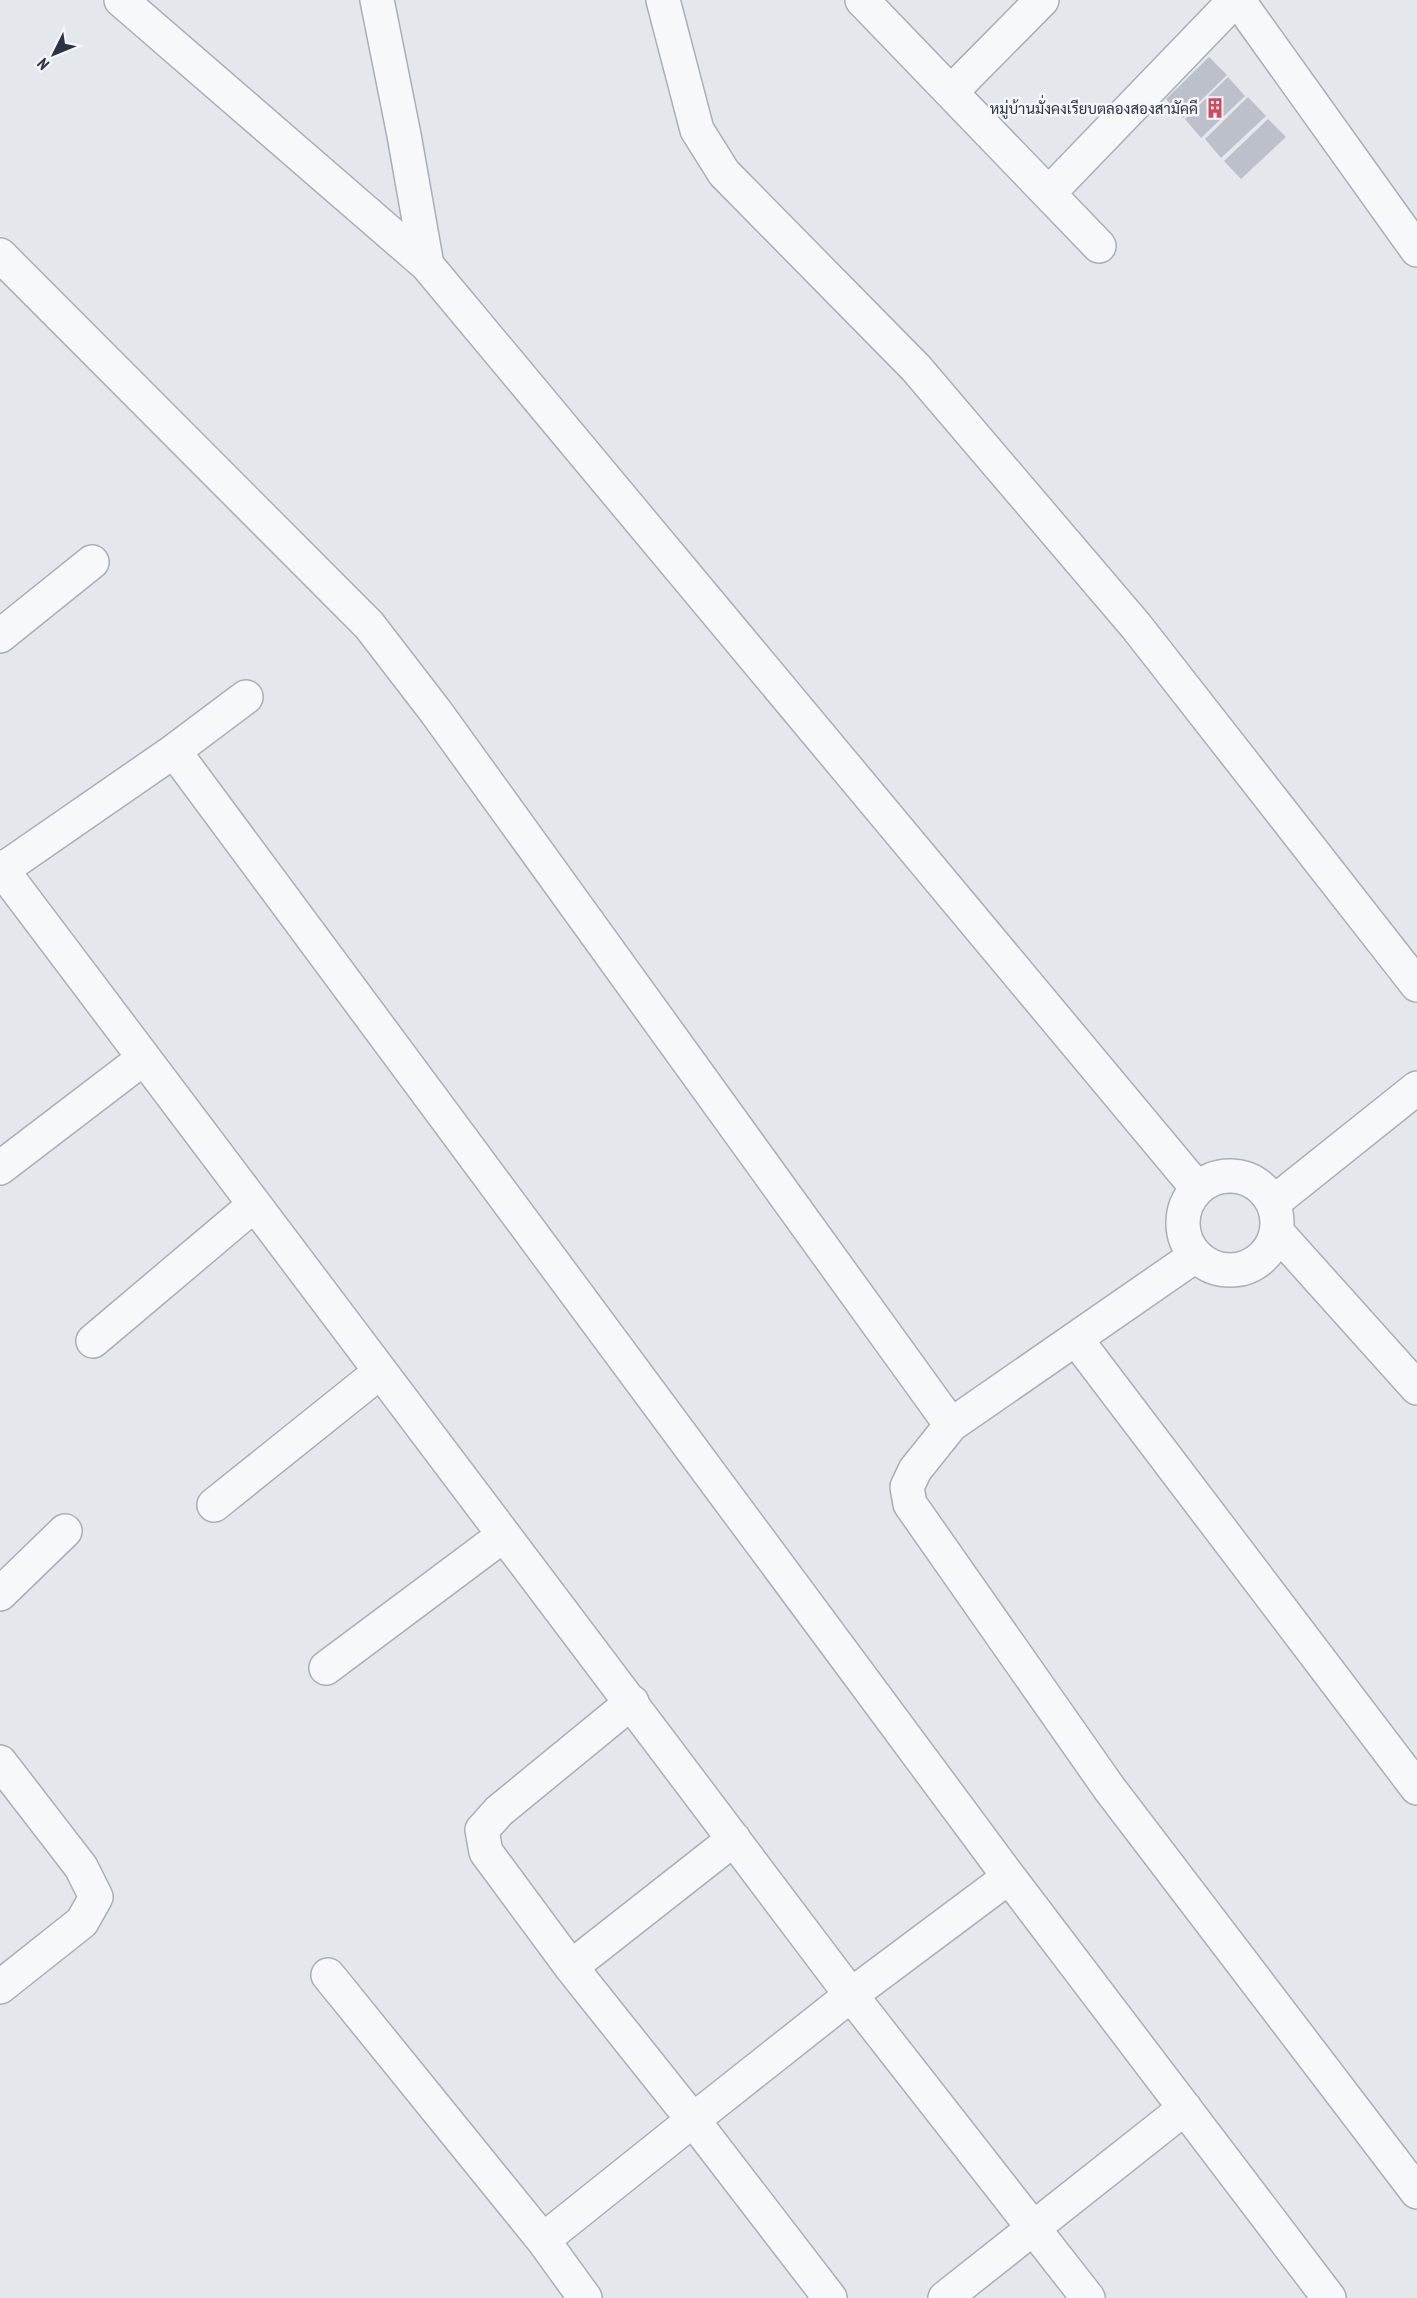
<svg xmlns="http://www.w3.org/2000/svg" width="1417" height="2298" viewBox="0 0 1417 2298" font-family="'PT Sans Narrow',Sarabun,sans-serif">
	<style>
		.building { fill: #bbc0ca }
		.lines { fill: none; stroke-linecap: round; stroke-linejoin: round }
		.minor-casing { stroke: #a9aeb7; stroke-width: 36 }
		.minor { stroke: #f7f8fa; stroke-width: 33 }
		.labels { text-anchor: middle; dominant-baseline: central; stroke-width: 5; stroke-linejoin: round; paint-order: stroke }
		.poi-label { font-size: 15px; fill: #2b3445; stroke: #f4f6f9; text-anchor: end }
	</style>
	<rect width="100%" height="100%" fill="#e4e7ec"/>
	<path class="building" d="M 1209,57 L 1227,75 L 1183,118 L 1166,99 Z
		M 1228,77 L 1245,96 L 1201,138 L 1185,119 Z
		M 1248,97 L 1266,116 L 1221,158 L 1205,139 Z
		M 1268,119 L 1286,137 L 1241,179 L 1224,161 Z"/>
	<g class="lines">
		<g class="minor-casing">
			<path id="minor" d="M 121,0 L 427,265
				M 377,0 L 404,135 L 427,265 L 1197,1188
				M 663,0 L 697,130 L 724,173 L 916,368 L 1136,626 L 1417,985
				M 862,0 L 1099,246
				M 1238,0 L 1417,250
				M 951,92 L 1042,0
				M 1049,193 L 1235,0
				M 0,255 L 369,625 L 436,712 L 951,1425
				M 0,636 L 92,562
				M 174,751 L 246,697
				M 0,867 L 851,1995 L 1088,2298
				M 2,870 L 174,751 L 1009,1877 L 851,1995 L 693,2120 L 571,1967 L 486,1852 L 482,1830 L 499,1811 L 632,1702
				M 0,1168 L 144,1058
				M1183 1223a47 47 0 1 1 94 0a47 47 0 1 1-94 0Z
				M 1273,1203 L 1417,1088
				M 1277,1232 L 1417,1388
				M 1195,1256 L 951,1425 L 915,1470 L 907,1487 L 910,1504 L 1109,1788 L 1417,2192
				M 1076,1339 L 1417,1788
				M 93,1341 L 254,1205
				M 214,1505 L 380,1372
				M 0,1594 L 65,1531
				M 326,1668 L 504,1535
				M 0,1762 L 81,1867 L 96,1897 L 82,1922 L 0,1987
				M 1009,1877 L 1329,2298
				M 571,1967 L 734,1839
				M 328,1975 L 543,2240 L 585,2298
				M 543,2240 L 693,2120 L 830,2298
				M 945,2298 L 1185,2108"/>
		</g>
		<use href="#minor" class="minor"/>
	</g>
	<defs>
		<g id="building-bare" transform="scale(1.62)"><path d="M-4-6H4V6H1V3H-1V6H-4ZM-2.5-4.3h1.7v1.8h-1.7ZM.8-4.3h1.7v1.8H.8ZM-2.5-1h1.7V.8h-1.7ZM.8-1h1.7V.8H.8Z" fill="#d1495b" stroke="#f4f6f9" stroke-width="2.5" paint-order="stroke"/></g>
	</defs>
	<g fill-rule="evenodd">
		<use href="#building-bare" x="1215" y="108"/>
	</g>
	<g class="labels">
		<g class="poi-label">
			<text x="1198" y="108">หมู่บ้านมั่งคงเรียบตลองสองสามัคคี</text>
		</g>
	</g>
	<g transform="translate(54 54) rotate(227)" stroke="#f4f6f9" stroke-width="4.5" paint-order="stroke">
	<path d="M0-4.5L10 22L0 15L-10 22Z" fill="#2b3445"/>
	<text y="-9" font-size="16" font-weight="bold" text-anchor="middle" fill="#2b3445">N</text>
	</g>
</svg>
